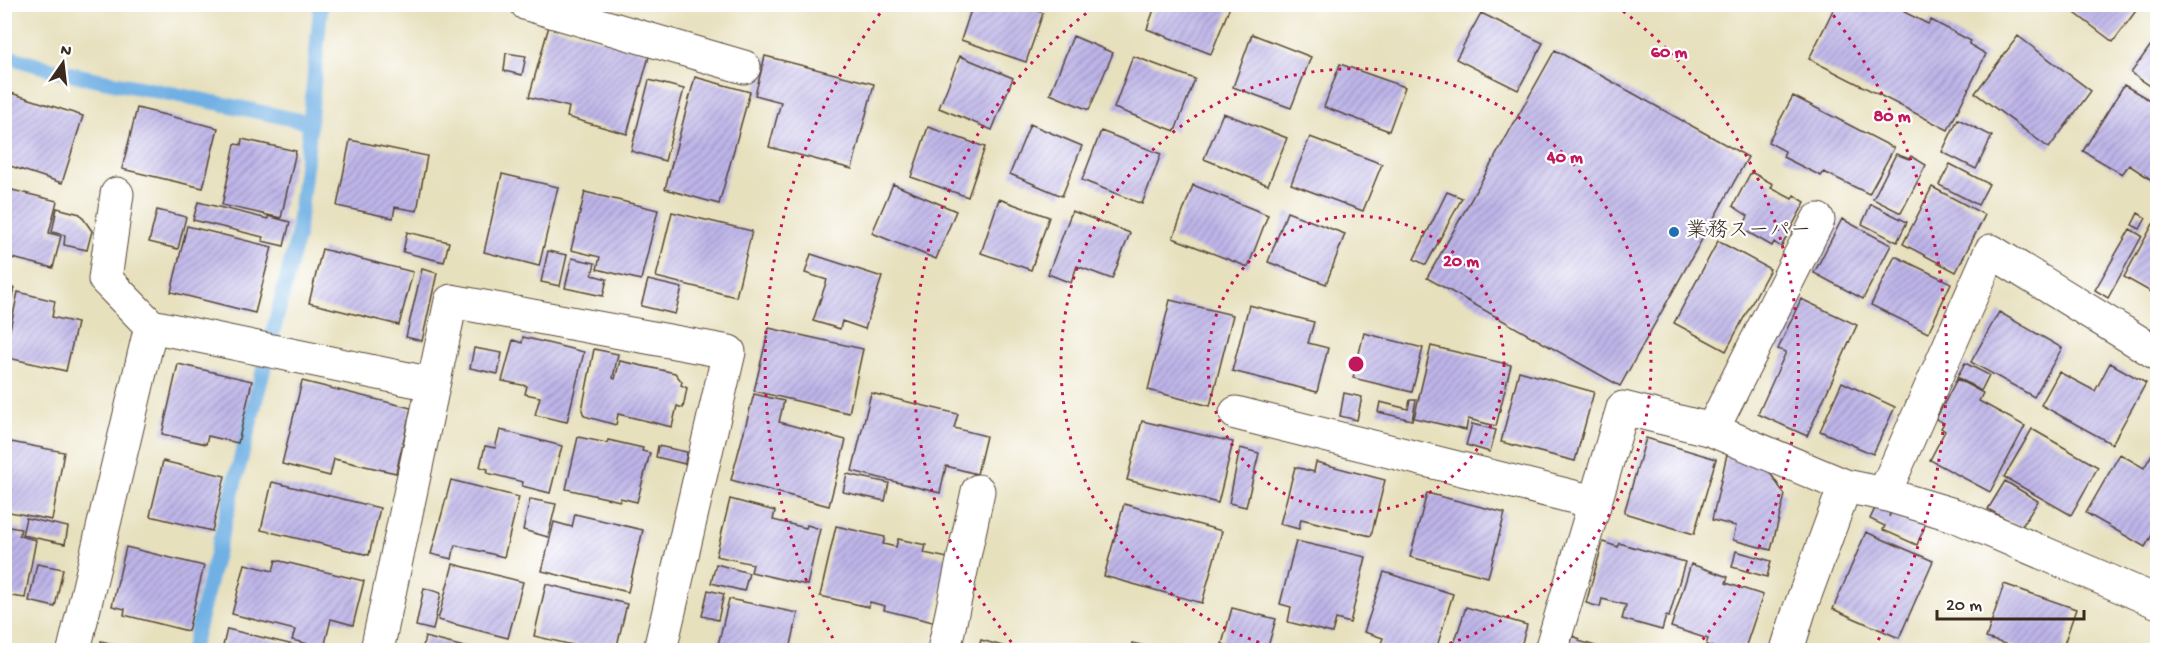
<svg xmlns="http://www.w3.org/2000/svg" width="2162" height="655" viewBox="0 0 2162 655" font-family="'Gochi Hand','Klee One',sans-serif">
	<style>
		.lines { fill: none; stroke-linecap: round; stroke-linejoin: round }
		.stream { stroke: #70b0e4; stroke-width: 15 }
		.building { fill: url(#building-hatch) }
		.minor-casing { stroke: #554536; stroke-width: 35 }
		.minor { stroke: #fff; stroke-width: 33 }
		.ring { fill: none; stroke: #c2185b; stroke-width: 3; stroke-dasharray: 3 6 }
		.poi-dot { fill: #1f6fb2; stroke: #fff; stroke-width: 2 }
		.labels { text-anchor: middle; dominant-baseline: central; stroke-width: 4.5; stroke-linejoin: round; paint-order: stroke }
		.poi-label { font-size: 21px; fill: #3b2a1e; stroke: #fff; text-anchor: start }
		.centre { fill: #c2185b; stroke: #fff; stroke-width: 3 }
		.ring-label { font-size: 18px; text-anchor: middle; font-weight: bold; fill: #c2185b; stroke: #fff; stroke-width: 4.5; stroke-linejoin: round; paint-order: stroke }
	</style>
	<defs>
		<pattern id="building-hatch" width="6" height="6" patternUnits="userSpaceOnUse" patternTransform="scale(1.5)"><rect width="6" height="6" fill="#beb5e9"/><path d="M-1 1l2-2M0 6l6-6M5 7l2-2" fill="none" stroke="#9c93bc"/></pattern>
	</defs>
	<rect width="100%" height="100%" fill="#fff"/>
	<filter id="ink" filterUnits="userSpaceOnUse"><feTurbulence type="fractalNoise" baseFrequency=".0167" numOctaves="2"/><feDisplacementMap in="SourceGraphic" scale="12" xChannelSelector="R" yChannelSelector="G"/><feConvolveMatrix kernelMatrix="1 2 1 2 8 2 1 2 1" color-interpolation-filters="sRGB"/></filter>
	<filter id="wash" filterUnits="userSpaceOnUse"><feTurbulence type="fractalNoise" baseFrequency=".008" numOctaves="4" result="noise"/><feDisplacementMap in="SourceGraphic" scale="24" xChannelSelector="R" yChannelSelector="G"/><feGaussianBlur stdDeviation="1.35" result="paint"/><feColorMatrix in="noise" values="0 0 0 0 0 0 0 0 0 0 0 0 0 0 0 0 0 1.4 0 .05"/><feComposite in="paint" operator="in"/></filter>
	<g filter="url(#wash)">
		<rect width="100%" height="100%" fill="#e7e0bd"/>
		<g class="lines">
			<path class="stream" d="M 4,55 C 66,76 129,85 193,98 C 232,106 271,114 310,123
				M 192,650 L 297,238 L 307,154 L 321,4"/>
		</g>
		<g id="blocks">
			<path class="building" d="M 973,4 L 1020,4 L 1043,13 L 1026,62 L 961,40 Z
				M 1156,4 L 1231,4 L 1211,54 L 1147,29 Z
				M 1836,4 L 1900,4 L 1906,8 L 1904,12 L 1928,24 L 1931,20 L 1971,41 L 1969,44 L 1986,54 L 1948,130 L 1809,59 Z
				M 2063,4 L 2141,4 L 2113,42 Z
				M 1481,13 L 1543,43 L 1518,90 L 1456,59 Z
				M 549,26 L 650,53 L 627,134 L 567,117 L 569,107 L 529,97 Z
				M 1252,34 L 1311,57 L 1291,108 L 1233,87 Z
				M 2158,35 L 2158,91 L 2131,73 Z
				M 1073,36 L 1113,53 L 1089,110 L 1050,94 Z
				M 2018,36 L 2091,91 L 2049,148 L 1975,93 Z
				M 1555,50 L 1748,157 L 1620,386 L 1427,278 Z
				M 506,53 L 526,56 L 522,75 L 504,71 Z
				M 765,56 L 874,84 L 852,169 L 769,147 L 781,102 L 755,95 Z
				M 960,56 L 1013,78 L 992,130 L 939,108 Z
				M 1133,56 L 1195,79 L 1175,131 L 1114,108 Z
				M 1340,64 L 1405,87 L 1389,131 L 1324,107 Z
				M 695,77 L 750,92 L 719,204 L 665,189 Z
				M 649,80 L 684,89 L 665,161 L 631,151 Z
				M 2124,85 L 2158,105 L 2158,184 L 2129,165 L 2122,174 L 2083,151 Z
				M 11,93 L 83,116 L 62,183 L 4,164 L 4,113 Z
				M 1793,96 L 1894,148 L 1869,194 L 1824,172 L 1821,176 L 1783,157 L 1785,151 L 1768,142 Z
				M 137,108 L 218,128 L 203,188 L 122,169 Z
				M 1223,113 L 1287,138 L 1268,185 L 1204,159 Z
				M 1958,119 L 1992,136 L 1976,169 L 1942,152 Z
				M 1030,124 L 1082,146 L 1062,196 L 1010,174 Z
				M 928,127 L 985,147 L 968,197 L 911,177 Z
				M 1101,131 L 1161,154 L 1142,204 L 1082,180 Z
				M 1310,137 L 1382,164 L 1363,211 L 1291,184 Z
				M 242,139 L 296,151 L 281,218 L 222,205 L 235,144 L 241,145 Z
				M 350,140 L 427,156 L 417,211 L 395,207 L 393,218 L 337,206 Z
				M 1896,154 L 1909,159 L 1911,156 L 1926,165 L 1901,213 L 1873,199 Z
				M 1950,164 L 1989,184 L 1978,205 L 1939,185 Z
				M 1751,172 L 1773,184 L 1771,188 L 1792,199 L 1794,195 L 1805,202 L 1781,247 L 1774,242 L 1772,246 L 1742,229 L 1748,216 L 1733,206 Z
				M 502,174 L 558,187 L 539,266 L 484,252 Z
				M 893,184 L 956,211 L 936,259 L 872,233 Z
				M 1193,185 L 1268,215 L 1248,267 L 1173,238 Z
				M 1932,187 L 1985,215 L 1956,272 L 1903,244 Z
				M 4,188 L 57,201 L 49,233 L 61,236 L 53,268 L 4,256 Z
				M 585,192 L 658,210 L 641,280 L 597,269 L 600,257 L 571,250 Z
				M 1447,192 L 1462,198 L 1426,265 L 1414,259 Z
				M 999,199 L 1049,217 L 1031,270 L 981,253 Z
				M 198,202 L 268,219 L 268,216 L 290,222 L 284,246 L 262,241 L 263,237 L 193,220 Z
				M 1871,204 L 1907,222 L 1897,242 L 1862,224 Z
				M 57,208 L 80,214 L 92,231 L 87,250 L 64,245 L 65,235 L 52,232 Z
				M 157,210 L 186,217 L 178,249 L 149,242 Z
				M 1072,211 L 1130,233 L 1112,279 L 1077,266 L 1071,283 L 1048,274 Z
				M 672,212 L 752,231 L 736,297 L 656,277 Z
				M 1287,212 L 1345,234 L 1326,284 L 1268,262 Z
				M 2138,213 L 2146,218 L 2140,229 L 2132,225 Z
				M 1842,219 L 1891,245 L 1863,299 L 1814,273 Z
				M 2153,224 L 2158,226 L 2158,296 L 2124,277 Z
				M 187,226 L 272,247 L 255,313 L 171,292 Z
				M 2130,229 L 2142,236 L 2108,298 L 2095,290 Z
				M 407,232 L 449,242 L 444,262 L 403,252 Z
				M 1718,241 L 1770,269 L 1726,351 L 1674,323 Z
				M 322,249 L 413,272 L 399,325 L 309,303 Z
				M 548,251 L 567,255 L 560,286 L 541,282 Z
				M 811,254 L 882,277 L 865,329 L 842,321 L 840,329 L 813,321 L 827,280 L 805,273 Z
				M 1895,256 L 1951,283 L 1928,333 L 1871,305 Z
				M 572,258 L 595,263 L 592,275 L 607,279 L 603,296 L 565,288 Z
				M 422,269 L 437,273 L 422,341 L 406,337 Z
				M 648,280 L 682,288 L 675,314 L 641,306 Z
				M 4,286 L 14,288 L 5,327 L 4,327 Z
				M 18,292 L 55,301 L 52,317 L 77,323 L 66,371 L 4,357 Z
				M 1801,299 L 1857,325 L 1807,436 L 1758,414 L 1786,352 L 1778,349 Z
				M 1170,300 L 1233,315 L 1210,406 L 1148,390 Z
				M 1249,305 L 1314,322 L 1308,343 L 1328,348 L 1317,392 L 1232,371 Z
				M 1999,312 L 2062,348 L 2034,397 L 1971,362 Z
				M 769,328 L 863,349 L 849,413 L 754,391 Z
				M 1364,333 L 1423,348 L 1412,392 L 1353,378 Z
				M 523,337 L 584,352 L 567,422 L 535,415 L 540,397 L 525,394 L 527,386 L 502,381 L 513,340 L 522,343 Z
				M 1431,346 L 1511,365 L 1496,426 L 1468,419 L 1466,430 L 1414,418 Z
				M 474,348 L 502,353 L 498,374 L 470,368 Z
				M 594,349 L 618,354 L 613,378 L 615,379 L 620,361 L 675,373 L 682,382 L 681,385 L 687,388 L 683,408 L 677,406 L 672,427 L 618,414 L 616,425 L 584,416 L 582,410 Z
				M 1965,363 L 1989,375 L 1981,391 L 1957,377 Z
				M 2110,363 L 2146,383 L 2112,444 L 2041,405 L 2059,372 L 2095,391 Z
				M 178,364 L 252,381 L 238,443 L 208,436 L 206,444 L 162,434 Z
				M 1519,371 L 1594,392 L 1575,461 L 1501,442 Z
				M 1957,379 L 1983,393 L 1979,401 L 2025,426 L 1990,492 L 1930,460 L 1945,431 L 1941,428 L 1944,423 L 1936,419 Z
				M 302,381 L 411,408 L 396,473 L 334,459 L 330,476 L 282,464 Z
				M 1842,382 L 1895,407 L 1873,454 L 1820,431 Z
				M 871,393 L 958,414 L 954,428 L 986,436 L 977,474 L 946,466 L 940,493 L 852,471 Z
				M 1344,393 L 1362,397 L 1357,420 L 1340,416 Z
				M 754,394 L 784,401 L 779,422 L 846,440 L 829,506 L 731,480 Z
				M 1410,400 L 1416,400 L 1412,420 L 1378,412 L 1380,402 L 1408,409 Z
				M 1142,421 L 1233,442 L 1218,503 L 1127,480 Z
				M 1472,424 L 1496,430 L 1490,452 L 1466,445 Z
				M 2032,429 L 2098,467 L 2071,515 L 2004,477 Z
				M 500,430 L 562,446 L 550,493 L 522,486 L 523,482 L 487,473 L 488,469 L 480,467 L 485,446 L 495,448 Z
				M 578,437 L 607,443 L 608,440 L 643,448 L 642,451 L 650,453 L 637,502 L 620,498 L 620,501 L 566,489 Z
				M 1646,438 L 1716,459 L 1694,534 L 1624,513 Z
				M 11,442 L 64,452 L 52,520 L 4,511 L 4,477 Z
				M 658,446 L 687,452 L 685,464 L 656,457 Z
				M 2156,447 L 2158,525 L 2145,547 L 2086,513 L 2120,454 L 2144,468 Z
				M 1240,448 L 1259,453 L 1246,507 L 1229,503 Z
				M 1727,454 L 1764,464 L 1785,495 L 1771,550 L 1733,540 L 1736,526 L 1712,520 Z
				M 163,461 L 225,476 L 212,531 L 150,516 Z
				M 1316,462 L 1385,480 L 1371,536 L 1301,519 L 1299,529 L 1280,524 L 1295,467 L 1314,472 Z
				M 847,474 L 889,483 L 885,501 L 843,492 Z
				M 451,480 L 519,497 L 504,557 L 455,545 L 452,559 L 431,554 Z
				M 2005,481 L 2038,501 L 2021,528 L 1988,509 Z
				M 272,482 L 380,508 L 369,555 L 261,530 Z
				M 1427,493 L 1505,513 L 1488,577 L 1410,557 Z
				M 530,499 L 556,504 L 548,537 L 523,530 Z
				M 730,499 L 775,511 L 773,520 L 806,528 L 807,525 L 820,529 L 807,585 L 751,572 L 753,564 L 716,556 Z
				M 1124,504 L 1222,531 L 1202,603 L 1104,576 Z
				M 1877,504 L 1891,510 L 1889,517 L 1893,508 L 1926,523 L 1917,545 L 1883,530 L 1885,526 L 1870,519 Z
				M 575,514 L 643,530 L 628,592 L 542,571 L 554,522 L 572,527 Z
				M 26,518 L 68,527 L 65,544 L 22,535 Z
				M 4,526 L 21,529 L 19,536 L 36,540 L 25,598 L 4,595 Z
				M 836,526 L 885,537 L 883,544 L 896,547 L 898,539 L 926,545 L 924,553 L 948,558 L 933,622 L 884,610 L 885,606 L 870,602 L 869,607 L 820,596 Z
				M 1866,532 L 1933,561 L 1899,638 L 1833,609 Z
				M 1296,541 L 1366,557 L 1350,623 L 1336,619 L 1332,633 L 1288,622 L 1291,607 L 1280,604 Z
				M 1603,542 L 1618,547 L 1619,543 L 1685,562 L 1669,617 L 1666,616 L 1662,630 L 1622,619 L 1626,605 L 1602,599 L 1600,607 L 1586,603 Z
				M 126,547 L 204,566 L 188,631 L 124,615 L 125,609 L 112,606 Z
				M 1736,551 L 1771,561 L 1767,577 L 1732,567 Z
				M 276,560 L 364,581 L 353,625 L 331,619 L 324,648 L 292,640 L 295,630 L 232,614 L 245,564 L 273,571 Z
				M 37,564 L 63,569 L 55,607 L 29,601 Z
				M 453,564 L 523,582 L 508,638 L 438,620 Z
				M 716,564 L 749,573 L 744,591 L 711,583 Z
				M 1691,564 L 1728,577 L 1726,583 L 1763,595 L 1745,648 L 1742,647 L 1740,650 L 1723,650 L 1706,645 L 1708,639 L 1671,627 Z
				M 1384,572 L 1453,594 L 1436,650 L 1385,650 L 1379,649 L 1383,638 L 1364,632 Z
				M 546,584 L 627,604 L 616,650 L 594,650 L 534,636 Z
				M 2004,584 L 2076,609 L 2062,650 L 2024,650 L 1986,638 Z
				M 424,588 L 441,593 L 433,630 L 416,626 Z
				M 708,590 L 724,594 L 718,620 L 702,616 Z
				M 729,599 L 798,613 L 790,650 L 717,649 Z
				M 1466,607 L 1527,625 L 1520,650 L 1452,650 Z
				M 1232,608 L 1276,619 L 1267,650 L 1246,650 L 1222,644 Z
				M 227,629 L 310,649 L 309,650 L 222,650 Z
				M 1573,636 L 1580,639 L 1579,641 L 1608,650 L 1569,650 Z
				M 425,637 L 476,650 L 422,650 Z
				M 981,640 L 1017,650 L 978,650 Z
				M 101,641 L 137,650 L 99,650 Z
				M 1132,643 L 1163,650 L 1130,650 Z"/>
		</g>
	</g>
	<g filter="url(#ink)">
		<use href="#blocks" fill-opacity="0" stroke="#554536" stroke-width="1.5"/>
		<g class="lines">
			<g class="minor-casing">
				<path id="minor" d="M 527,4 L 744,67
					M 117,194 L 105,279 L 151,326 L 432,384
					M 1236,413 L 1594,502
					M 1712,430 L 1818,220
					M 1884,494 L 1991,251 L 2158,354
					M 74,650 L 151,326
					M 377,650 L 451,301 L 729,352 L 660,650
					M 944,650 L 978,491
					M 1551,650 L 1623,408 L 1712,430 L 1845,486 L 1884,494 L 1954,515 L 2158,602
					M 1787,650 L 1799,611 L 1845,486"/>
			</g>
			<use href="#minor" class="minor"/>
		</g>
	</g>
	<g class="ring">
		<circle cx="1356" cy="364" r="148"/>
		<path d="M1285 650A295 295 0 1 1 1427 650"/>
		<path d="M1017 649A443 443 0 0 1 1096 6M1616 6A443 443 0 0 1 1695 649"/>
		<path d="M837 646A591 591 0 0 1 884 8M1828 8A591 591 0 0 1 1875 646"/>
	</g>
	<circle class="poi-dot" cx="1674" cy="232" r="6"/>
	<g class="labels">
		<g class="poi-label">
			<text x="1686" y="232">業務スーパー</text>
		</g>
	</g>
	<circle cx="1356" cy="364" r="9" class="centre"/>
	<g class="ring-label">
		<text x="1669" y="57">60 m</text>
		<text x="1892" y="121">80 m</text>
		<text x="1565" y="162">40 m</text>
		<text x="1461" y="266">20 m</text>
	</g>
	<rect width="2162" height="655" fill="none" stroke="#fff" stroke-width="24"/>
	<g transform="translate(63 63) rotate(14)" stroke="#ffffff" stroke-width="4.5" paint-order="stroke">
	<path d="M0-4.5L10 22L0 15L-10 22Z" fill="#3b2a1e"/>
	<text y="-9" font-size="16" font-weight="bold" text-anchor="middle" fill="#3b2a1e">N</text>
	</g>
	<path d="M1937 610v9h147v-9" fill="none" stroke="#3b2a1e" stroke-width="3"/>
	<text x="1946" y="610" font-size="18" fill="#3b2a1e" stroke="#ffffff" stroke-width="4.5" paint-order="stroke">20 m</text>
</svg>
